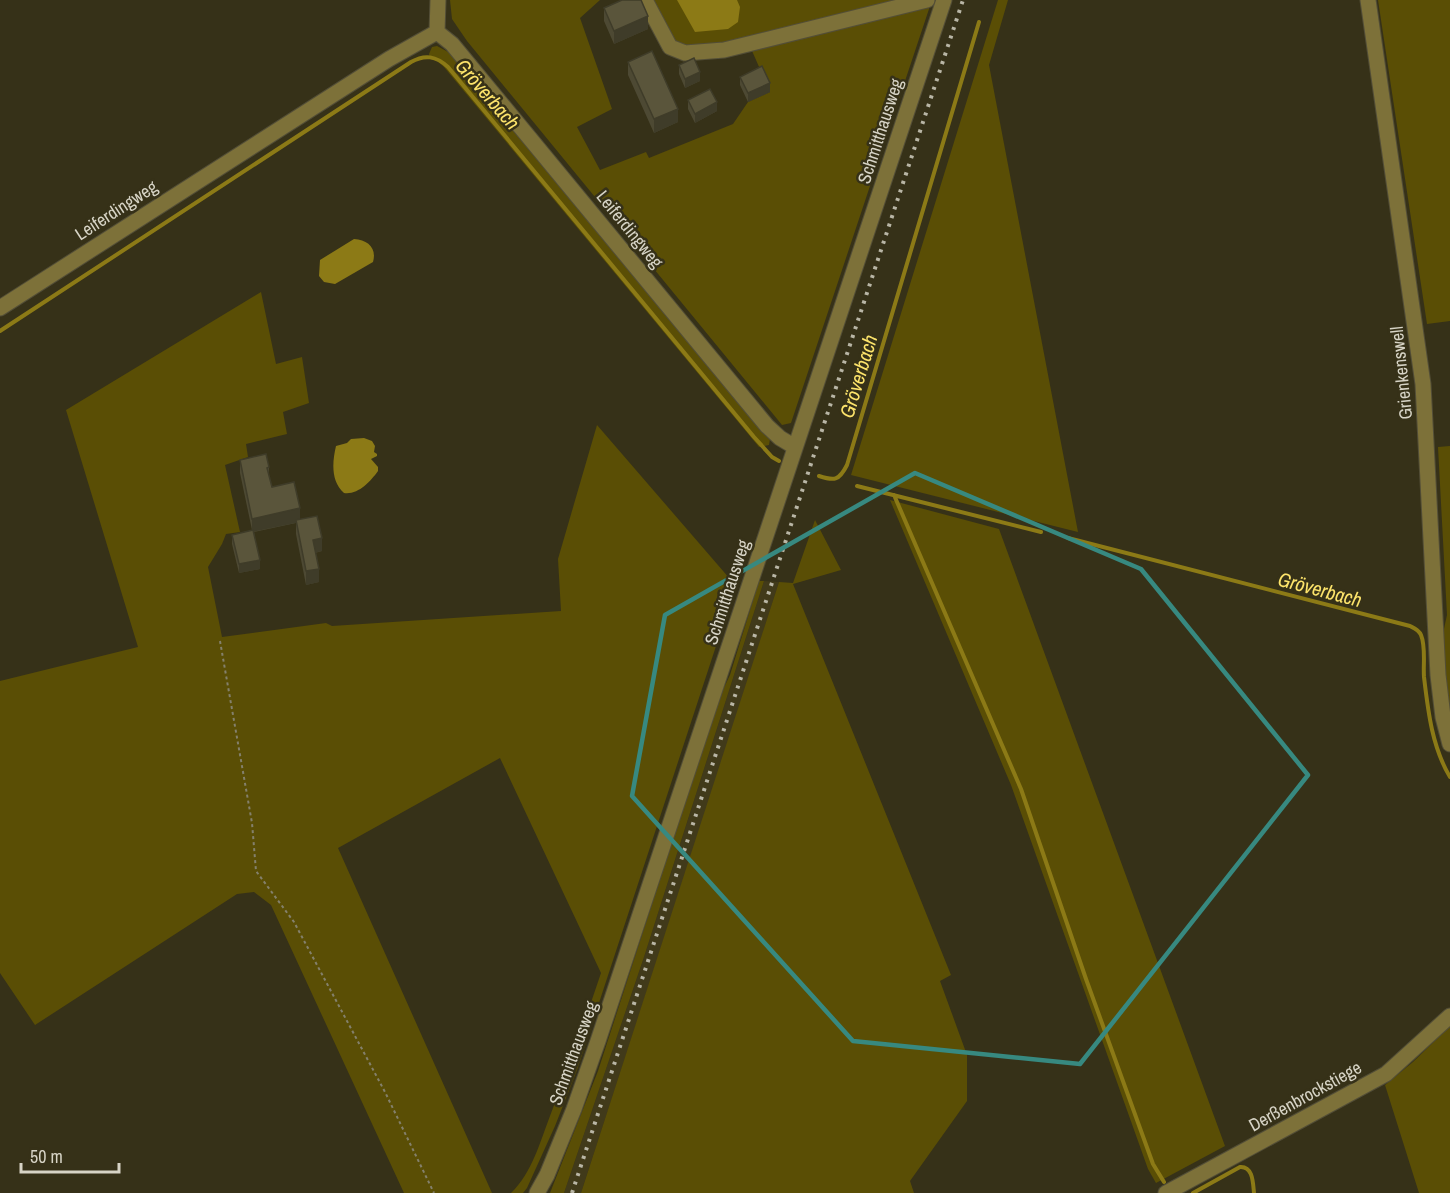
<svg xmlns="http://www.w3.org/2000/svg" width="1450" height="1193" viewBox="0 0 1450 1193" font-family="'Archivo Narrow',sans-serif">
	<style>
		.built { fill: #413a1a }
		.green { fill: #5a4e05 }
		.water { fill: #8c7a16 }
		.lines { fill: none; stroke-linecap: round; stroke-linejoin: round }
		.stream { stroke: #8c7a16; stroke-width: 4 }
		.minor-casing { stroke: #534e37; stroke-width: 17 }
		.path { stroke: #84806c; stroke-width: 2; stroke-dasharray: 3 3; stroke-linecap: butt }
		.minor { stroke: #7d7139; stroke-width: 15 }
		.rail { stroke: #b9b6a6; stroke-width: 4; stroke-dasharray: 3 6; stroke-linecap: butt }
		.wall { fill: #4d4933 }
		.shaded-wall { fill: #3f3c29 }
		.building { fill: #5a553b; stroke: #3f3c29; stroke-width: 1.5 }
		.marked { fill: none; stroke: #378980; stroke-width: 4.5; stroke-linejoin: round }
		.labels { text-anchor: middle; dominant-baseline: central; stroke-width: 5; stroke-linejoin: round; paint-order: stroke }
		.street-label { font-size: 18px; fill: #d7d4c6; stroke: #363118 }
		.water-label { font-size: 20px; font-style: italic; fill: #fde46b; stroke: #363118 }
	</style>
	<rect width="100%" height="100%" fill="#363118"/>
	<path class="built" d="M 764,581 L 779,582 L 721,764 L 581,1193 L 564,1193 L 644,957 Z"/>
	<path class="green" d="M 450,0 L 600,0 L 580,18 L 612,109 L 577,127 L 600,170 L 646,152 L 649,158 L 733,124 L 748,102 L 770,92 L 749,44 L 670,47 L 645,0 L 932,0 L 791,423 L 782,425 L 467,41 L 452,19 Z
		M 998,0 L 1008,0 L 989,65 L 1078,532 L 851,475 Z
		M 1378,0 L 1450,0 L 1450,321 L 1427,324 Z
		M 437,46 L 450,53 L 770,439 L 769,445 L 759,447 L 444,67 L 437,61 L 430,59 L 429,54 L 432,47 Z
		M 261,292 L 276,364 L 302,357 L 309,403 L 283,412 L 287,434 L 246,444 L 248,457 L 225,465 L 240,532 L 226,534 L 222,544 L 208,567 L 222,637 L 326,623 L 332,626 L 561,611 L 558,559 L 597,425 L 730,579 L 738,579 L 577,1070 L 555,1126 L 527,1188 L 523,1193 L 511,1193 C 532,1173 540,1142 550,1116 C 568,1068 585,1021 601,973 L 500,758 L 338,848 L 492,1193 L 404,1193 L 271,905 L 254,892 L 237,894 L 35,1025 L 0,973 L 0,681 L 138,647 L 66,410 Z
		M 1450,446 L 1450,722 L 1442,638 L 1447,615 L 1438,447 Z
		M 890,500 L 999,529 L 1225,1146 L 1156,1183 L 1148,1169 L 1011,785 Z
		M 815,520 L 841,570 L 793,584 L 951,975 L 940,981 L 967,1055 L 967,1101 L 910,1181 L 914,1193 L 581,1193 L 779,582 L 793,583 Z
		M 759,581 L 764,581 L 644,957 L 564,1193 L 550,1193 L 598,1071 L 718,700 L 730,675 Z
		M 1450,1026 L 1450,1193 L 1419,1193 L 1385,1085 L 1413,1062 Z"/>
	<path class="water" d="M 677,0 L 737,0 L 740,7 L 738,22 L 728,29 L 695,32 Z
		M 354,239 C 368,240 377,248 373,262 L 335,284 L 324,282 L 319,276 L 320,260 Z
		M 364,438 L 372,441 L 375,446 L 374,452 L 377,454 L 377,456 L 371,459 L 378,467 L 378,471 C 370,482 358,495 344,493 C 331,481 332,463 336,446 L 347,443 L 351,439 Z"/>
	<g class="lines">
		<path class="stream" d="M 0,331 L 411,62 C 425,54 436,56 448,67 L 754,437 L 772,457 L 779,461
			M 819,476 C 834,481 839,481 847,465 L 979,22
			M 857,486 L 1041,532
			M 894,495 L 1021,789 L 1086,979 L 1153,1164 L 1164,1182
			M 1068,538 L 1410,626 C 1414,628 1419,630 1421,635 C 1426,647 1423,664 1424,677 C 1428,711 1432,747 1450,777
			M 1193,1193 L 1240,1167 C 1253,1166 1253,1183 1254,1193"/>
		<g class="minor-casing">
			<path id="minor" d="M 438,0 L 437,32 L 452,44 L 767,426 L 780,438 L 795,447
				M 645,0 L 670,47 L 685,53 L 724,50 L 927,0
				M 1368,0 L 1423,384 L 1438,675 L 1443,717 L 1450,744
				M 0,308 L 389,59 L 437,32
				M 537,1193 L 547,1175 L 574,1109 L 598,1041 L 944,0
				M 1166,1193 L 1386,1074 L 1450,1016"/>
		</g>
		<path class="path" d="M 220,641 L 252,823 L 256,871 L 294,922 L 385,1092 L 434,1193"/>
		<use href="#minor" class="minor"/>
		<path class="rail" d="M 572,1193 L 963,0"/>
	</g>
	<path class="wall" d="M 604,8 L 648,29 L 614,44 L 604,21 Z
		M 628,62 L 678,122 L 654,133 L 628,75 Z
		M 679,65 L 700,81 L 685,88 L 679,74 Z
		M 740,77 L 770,92 L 748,102 L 740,85 Z
		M 688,100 L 717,111 L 695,123 L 688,109 Z
		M 240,460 L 269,467 L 269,475 L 272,487 L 300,520 L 322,551 L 315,553 L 319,582 L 306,585 L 296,534 L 296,523 L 254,532 L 260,569 L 239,573 L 232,544 L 232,535 L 252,530 L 240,473 Z"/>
	<path class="shaded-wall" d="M 648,16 L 648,29 L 614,44 L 614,31 Z
		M 700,72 L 700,81 L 685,88 L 685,79 Z
		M 770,83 L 770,92 L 748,102 L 748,93 Z
		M 717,102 L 717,111 L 695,123 L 695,114 Z
		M 678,109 L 678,122 L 654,133 L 654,119 Z
		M 300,508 L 300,522 L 252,532 L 252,519 Z
		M 322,538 L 322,551 L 313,553 L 313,540 Z
		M 260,560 L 260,569 L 239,573 L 239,564 Z
		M 319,569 L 319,582 L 306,585 L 306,571 Z"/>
	<path class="building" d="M 622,0 L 641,0 L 648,16 L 614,31 L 604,8 Z
		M 652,51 L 678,109 L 654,119 L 628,62 Z
		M 694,58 L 700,72 L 685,79 L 679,65 Z
		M 762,66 L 770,83 L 748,93 L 740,77 Z
		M 710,89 L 717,102 L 695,114 L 688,100 Z
		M 266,454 L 269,467 L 267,468 L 272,487 L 294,482 L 300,508 L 252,519 L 240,460 Z
		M 317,516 L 322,538 L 313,540 L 319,569 L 306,571 L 296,520 Z
		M 253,530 L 260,560 L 239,564 L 232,535 Z"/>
	<path class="marked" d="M 915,473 L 1141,569 L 1308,775 L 1080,1064 L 853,1041 L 632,796 L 665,615 Z"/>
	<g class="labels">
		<g class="street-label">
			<text transform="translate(880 131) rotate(-72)">Schmitthausweg</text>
			<text transform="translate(116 210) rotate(-33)">Leiferdingweg</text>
			<text transform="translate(630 229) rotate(51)">Leiferdingweg</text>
			<text transform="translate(1401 373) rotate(-96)">Grienkenswell</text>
			<text transform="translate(727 592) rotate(-72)">Schmitthausweg</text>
			<text transform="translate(573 1053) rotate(-70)">Schmitthausweg</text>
			<text transform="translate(1305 1096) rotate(-29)">Derßenbrockstiege</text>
		</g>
		<g class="water-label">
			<text transform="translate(488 94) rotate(49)">Gröverbach</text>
			<text transform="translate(858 376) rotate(-73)">Gröverbach</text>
			<text transform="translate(1320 589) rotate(15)">Gröverbach</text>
		</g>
	</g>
	<path d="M21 1163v9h98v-9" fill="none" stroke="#d7d4c6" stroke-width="3"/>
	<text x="30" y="1163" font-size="18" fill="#d7d4c6" stroke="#363118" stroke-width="4.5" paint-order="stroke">50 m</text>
</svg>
